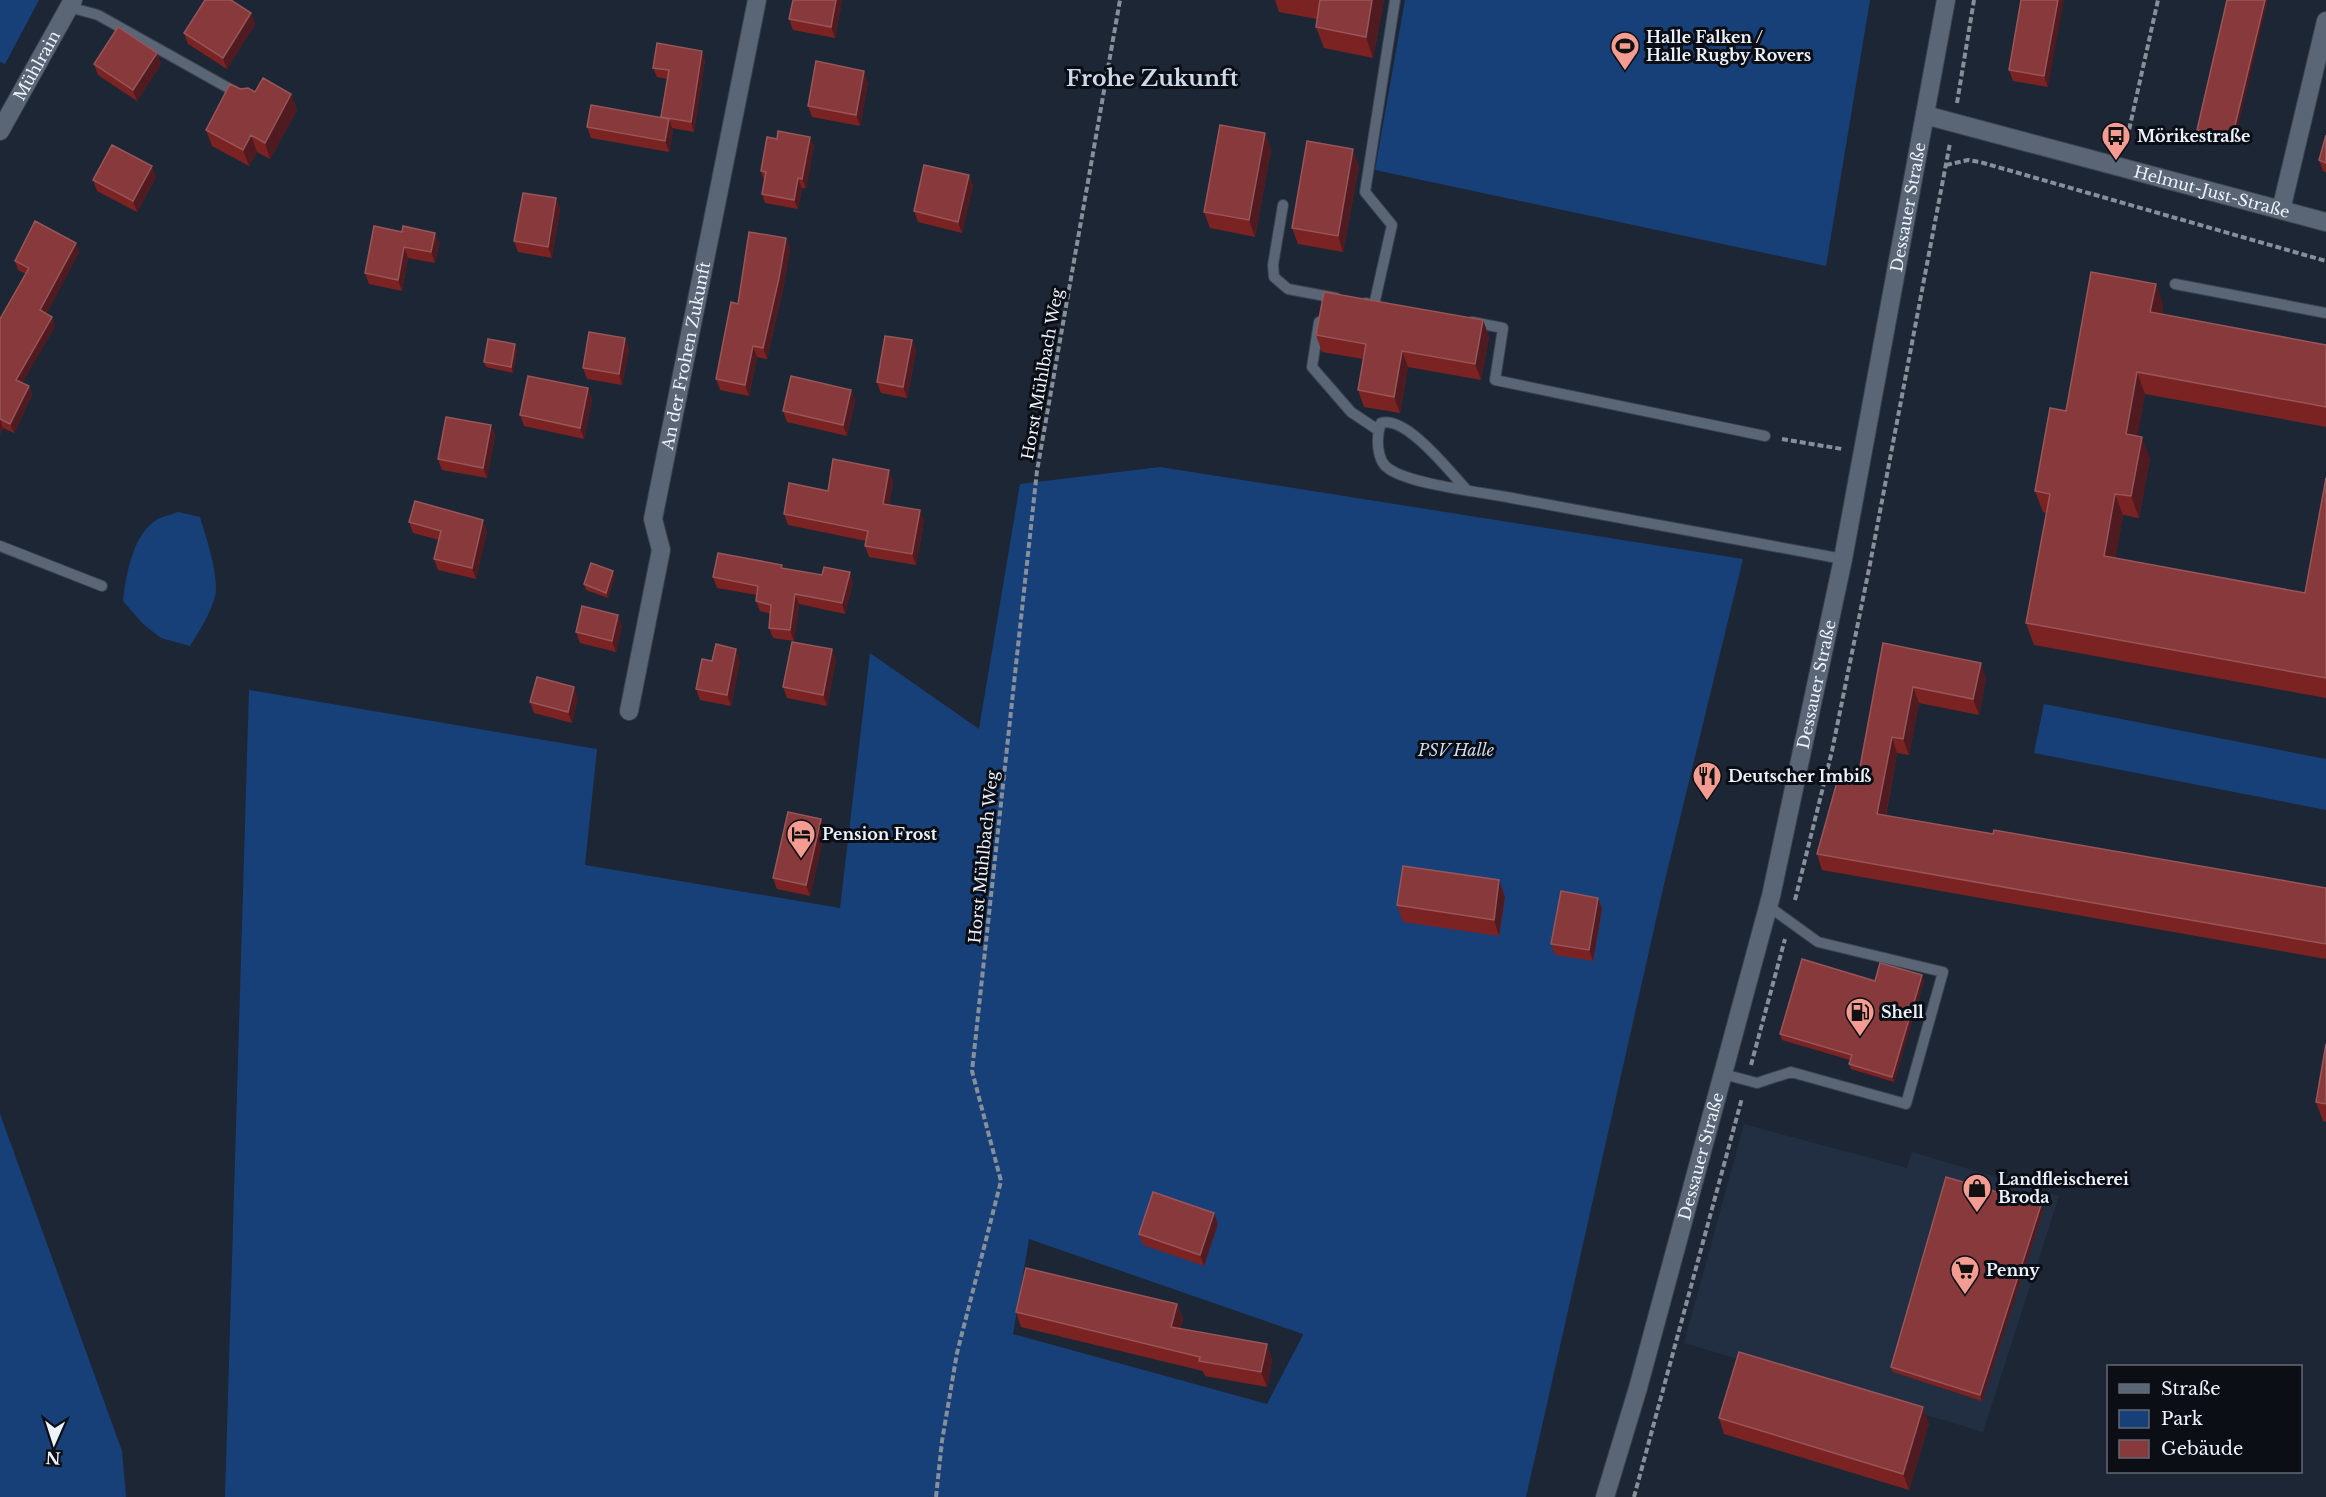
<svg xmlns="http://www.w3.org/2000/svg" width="2326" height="1497" viewBox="0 0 2326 1497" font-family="'Libre Baskerville',serif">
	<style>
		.built { fill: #222f42 }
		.green { fill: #184078; fill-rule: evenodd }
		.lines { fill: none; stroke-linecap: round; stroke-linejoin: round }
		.lane-casing { stroke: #3a414d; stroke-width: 12 }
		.street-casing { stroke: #3a414d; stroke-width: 20 }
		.secondary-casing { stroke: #3a414d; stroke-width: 20 }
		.path { stroke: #878f9a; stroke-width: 4; stroke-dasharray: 6 3; stroke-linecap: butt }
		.lane { stroke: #5a6575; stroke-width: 10 }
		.street { stroke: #5a6575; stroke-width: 18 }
		.secondary { stroke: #5a6575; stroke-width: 18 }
		.wall { fill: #7b2323 }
		.shaded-wall { fill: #501b20 }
		.building { fill: #87393b; stroke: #975659; stroke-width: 1.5 }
		.labels { text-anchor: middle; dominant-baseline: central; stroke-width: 6; stroke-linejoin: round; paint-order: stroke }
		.poi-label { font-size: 16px; font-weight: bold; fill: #edf3fd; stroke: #0b0f15; text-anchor: start }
		.street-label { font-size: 16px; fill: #edf3fd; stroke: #0b0f15 }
		.park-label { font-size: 16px; font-style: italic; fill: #d0def3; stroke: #0b0f15 }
		.district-label { font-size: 22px; font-weight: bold; fill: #ccd9eb; stroke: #0b0f15 }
	</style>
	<rect width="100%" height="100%" fill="#1d2634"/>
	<path class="built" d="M 1744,1124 L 1907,1168 L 1912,1152 L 2059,1196 L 1983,1432 L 1684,1343 Z"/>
	<path class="green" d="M 0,0 L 39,0 L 5,64 L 0,62 Z
		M 1405,0 L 1870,0 L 1826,266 L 1375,170 Z
		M 1160,467 L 1743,559 L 1665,880 L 1526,1497 L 225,1497 L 249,690 L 597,749 L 585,865 L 840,908 L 870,653 L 979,729 L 1020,484 ZM 1029,1239 L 1303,1334 L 1303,1335 L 1267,1404 L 1013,1334 Z
		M 178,512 L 200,517 C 207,540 216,566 216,590 C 215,606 199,632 190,646 L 161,638 L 143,624 L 123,601 C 126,575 133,531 160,518 C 166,516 173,514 178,512 Z
		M 2044,704 L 2326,759 L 2326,810 L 2034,753 Z
		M 0,1114 L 122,1451 L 126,1497 L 0,1497 Z"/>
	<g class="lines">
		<g class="lane-casing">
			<path id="lane" d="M 69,7 L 98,15 L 239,94
				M 1283,205 L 1273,265 L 1274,277 L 1288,289 L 1336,298
				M 2175,284 L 2326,313
				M 1366,303 L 1374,305 L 1392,225 L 1365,192 L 1395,0
				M 1319,322 L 1312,367 L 1351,412 L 1378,430
				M 1472,322 L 1503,328 L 1495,380 L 1765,436
				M 1466,489 C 1450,472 1406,415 1381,423 C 1376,436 1376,461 1389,469 C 1413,485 1482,492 1512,498 C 1623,518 1733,539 1843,559
				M 0,546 L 102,586
				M 1723,1074 L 1757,1083 L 1791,1072 L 1906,1104 L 1943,972 L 1818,942 L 1768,906"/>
		</g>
		<g class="street-casing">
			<g id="street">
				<path d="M 2281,210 L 2326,21"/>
				<path id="s1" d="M 629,711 L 661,550 L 653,519 L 757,0"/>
			</g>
		</g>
		<g class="secondary-casing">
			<g id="secondary">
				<path id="s2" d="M 1925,115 L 2326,222"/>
				<path id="s3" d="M 0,131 L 73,0"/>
				<path id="s4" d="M 1605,1497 L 1638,1388 L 1771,896 L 1843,559 L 1946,0"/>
			</g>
		</g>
		<path class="path" d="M 1957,103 L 1974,0
			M 2123,146 L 2127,139 L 2158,0
			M 1946,165 L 1968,160 L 1980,162 L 2326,261
			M 1782,439 L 1842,449
			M 1795,900 L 1832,751 L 1870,564 L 1950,143
			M 1751,1065 L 1785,939
			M 936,1497 L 942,1441 L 957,1353 L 1001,1181 L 972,1071 L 1037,471 L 1120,0
			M 1634,1497 L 1742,1098"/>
		<use href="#lane" class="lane"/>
		<use href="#street" class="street"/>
		<use href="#secondary" class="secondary"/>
	</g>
	<path class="wall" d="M 793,0 L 842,0 L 835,38 L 793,30 L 789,19 Z
		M 1275,0 L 1384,0 L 1373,58 L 1324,48 L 1316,27 L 1317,19 L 1279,12 Z
		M 2021,0 L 2048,87 L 2013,81 L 2009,70 Z
		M 2227,0 L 2234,144 L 2199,136 L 2197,130 Z
		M 251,13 L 255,24 L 227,69 L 188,44 L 184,33 Z
		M 157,53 L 161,64 L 137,101 L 98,75 L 94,64 Z
		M 705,60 L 694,132 L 672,128 L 673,130 L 669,152 L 591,138 L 587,127 L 661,117 L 668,79 L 657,77 L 653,68 Z
		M 868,82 L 860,126 L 812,117 L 808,106 Z
		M 240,89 L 255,92 L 291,94 L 297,110 L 270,159 L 257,152 L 249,166 L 212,146 L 206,130 Z
		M 1265,133 L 1271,150 L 1255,237 L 1210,228 L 1204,212 Z
		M 2326,135 L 2326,172 L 2323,171 L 2319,160 Z
		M 810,137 L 814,146 L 806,188 L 802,188 L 798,209 L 765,203 L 762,194 L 764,181 L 761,171 L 777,139 Z
		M 1359,166 L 1343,252 L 1298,244 L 1292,228 Z
		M 969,175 L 973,186 L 962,233 L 918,222 L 914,211 Z
		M 156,177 L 137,212 L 97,191 L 93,180 Z
		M 556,198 L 560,209 L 552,258 L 518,252 L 514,241 Z
		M 402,232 L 435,233 L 439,244 L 435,263 L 408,258 L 402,291 L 369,284 L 365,273 Z
		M 786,238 L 790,249 L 783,289 L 767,359 L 757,357 L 749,396 L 720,390 L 716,379 L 738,304 Z
		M 79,252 L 46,314 L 52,317 L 55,326 L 22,383 L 29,386 L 32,395 L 14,433 L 3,428 L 0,434 L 0,319 L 26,274 L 18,270 L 15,261 Z
		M 2156,284 L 2163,305 L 2162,314 L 2326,345 L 2326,427 L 2145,394 L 2137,436 L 2150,458 L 2139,518 L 2123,515 L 2115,558 L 2305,593 L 2326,478 L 2326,698 L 2034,645 L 2026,623 L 2046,513 L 2043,512 L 2035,491 L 2066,411 Z
		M 1483,320 L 1489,337 L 1481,380 L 1408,367 L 1400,413 L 1364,407 L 1358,390 L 1363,359 L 1322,352 L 1316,335 Z
		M 625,338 L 629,349 L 622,385 L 587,379 L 583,368 Z
		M 912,340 L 916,351 L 907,398 L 881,393 L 877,382 Z
		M 517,349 L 513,373 L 486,367 L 484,362 Z
		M 588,388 L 592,399 L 584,439 L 524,426 L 520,415 Z
		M 851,390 L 855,401 L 847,436 L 787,422 L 783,411 Z
		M 491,425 L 495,436 L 487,478 L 442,470 L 438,459 Z
		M 893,481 L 889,505 L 924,521 L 916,565 L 869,557 L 865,546 L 866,541 L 788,525 L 784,514 L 828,491 Z
		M 409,522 L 487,531 L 476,579 L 438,570 L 434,559 L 439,540 L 413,533 Z
		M 783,569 L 853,582 L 845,614 L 799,604 L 794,641 L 773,638 L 769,628 L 771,614 L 760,611 L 756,601 L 757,595 L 717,588 L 713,577 Z
		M 615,576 L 608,598 L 586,590 L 584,584 Z
		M 622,626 L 616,652 L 580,643 L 576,632 Z
		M 1883,643 L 1986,679 L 1979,715 L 1919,703 L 1909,755 L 1897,753 L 1886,816 L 1993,834 L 2326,888 L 2326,959 L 1822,870 L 1817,854 L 1860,767 Z
		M 832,649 L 836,660 L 827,706 L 787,698 L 783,687 Z
		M 740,660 L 731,706 L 700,700 L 696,689 L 712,661 Z
		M 578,698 L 572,723 L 534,713 L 530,702 Z
		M 825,830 L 810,896 L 777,889 L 773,878 Z
		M 1499,880 L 1505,897 L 1499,936 L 1403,922 L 1397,905 Z
		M 1598,898 L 1602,909 L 1593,961 L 1555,955 L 1551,944 Z
		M 1922,975 L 1924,981 L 1894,1082 L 1851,1069 L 1849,1064 L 1850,1060 L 1782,1040 L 1780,1034 Z
		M 2326,1044 L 2326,1122 L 2323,1121 L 2316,1102 Z
		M 2043,1211 L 1982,1401 L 1893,1372 L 1891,1367 Z
		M 1218,1224 L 1204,1266 L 1143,1245 L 1139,1234 Z
		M 1177,1304 L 1183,1319 L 1180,1329 L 1267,1344 L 1272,1360 L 1267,1387 L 1205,1376 L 1203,1371 L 1021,1327 L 1016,1312 Z
		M 1719,1418 L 1929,1423 L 1909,1490 L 1724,1434 Z"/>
	<path class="shaded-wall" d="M 836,0 L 842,0 L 835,38 L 831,27 Z
		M 1372,0 L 1384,0 L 1373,58 L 1366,37 Z
		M 2058,0 L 2064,0 L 2048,87 L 2044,76 Z
		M 2265,0 L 2268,0 L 2234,144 L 2232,138 Z
		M 251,13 L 255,24 L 227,69 L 223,58 Z
		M 702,51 L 705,60 L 694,132 L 691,122 Z
		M 157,53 L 161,64 L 137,101 L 133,90 Z
		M 864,71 L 868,82 L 860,126 L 856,115 Z
		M 291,94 L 297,110 L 270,159 L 265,143 Z
		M 669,119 L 673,130 L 669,152 L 665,141 Z
		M 1265,133 L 1271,150 L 1255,237 L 1249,220 Z
		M 251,135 L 257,152 L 249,166 L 243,150 Z
		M 810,137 L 814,146 L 806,188 L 802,179 Z
		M 1353,149 L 1359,166 L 1343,252 L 1338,236 Z
		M 152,166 L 156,177 L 137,212 L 133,201 Z
		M 969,175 L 973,186 L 962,233 L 958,222 Z
		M 798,178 L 802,188 L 798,209 L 794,200 Z
		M 556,198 L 560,209 L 552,258 L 548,247 Z
		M 435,233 L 439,244 L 435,263 L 431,252 Z
		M 786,238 L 790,249 L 783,289 L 767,359 L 763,348 Z
		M 76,243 L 79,252 L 44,319 L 40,310 Z
		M 404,247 L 408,258 L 402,291 L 398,280 Z
		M 2156,284 L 2163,305 L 2158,334 L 2150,312 Z
		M 52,317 L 55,326 L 19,389 L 16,380 Z
		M 1483,320 L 1489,337 L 1481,380 L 1475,364 Z
		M 625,338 L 629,349 L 622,385 L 619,374 Z
		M 912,340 L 916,351 L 907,398 L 903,387 Z
		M 515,344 L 517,349 L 513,373 L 511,367 Z
		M 753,346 L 757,357 L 749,396 L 745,385 Z
		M 1402,351 L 1408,367 L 1400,413 L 1394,397 Z
		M 2137,372 L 2145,394 L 2134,455 L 2126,434 Z
		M 29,386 L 32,395 L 14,433 L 10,424 Z
		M 588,388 L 592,399 L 584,439 L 580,428 Z
		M 851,390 L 855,401 L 847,436 L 843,425 Z
		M 0,419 L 3,428 L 0,434 Z
		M 491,425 L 495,436 L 487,478 L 483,468 Z
		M 2142,437 L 2150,458 L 2139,518 L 2131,496 Z
		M 889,470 L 893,481 L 887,515 L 883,504 Z
		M 2115,494 L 2123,515 L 2112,577 L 2104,556 Z
		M 920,510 L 924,521 L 916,565 L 912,554 Z
		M 483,520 L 487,531 L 476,579 L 472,568 Z
		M 613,571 L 615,576 L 608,598 L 606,593 Z
		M 850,572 L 853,582 L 845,614 L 842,603 Z
		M 795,594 L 799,604 L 794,641 L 790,630 Z
		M 618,615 L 622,626 L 616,652 L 612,641 Z
		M 736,649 L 740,660 L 731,706 L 727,695 Z
		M 832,649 L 836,660 L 827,706 L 823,695 Z
		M 1981,663 L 1986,679 L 1979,715 L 1973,699 Z
		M 574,687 L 578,698 L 572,723 L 568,712 Z
		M 1913,687 L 1919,703 L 1909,755 L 1903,739 Z
		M 1892,737 L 1897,753 L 1883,830 L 1877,814 Z
		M 821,819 L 825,830 L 810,896 L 806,885 Z
		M 1499,880 L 1505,897 L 1499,936 L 1494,920 Z
		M 1598,898 L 1602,909 L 1593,961 L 1589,950 Z
		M 1922,975 L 1924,981 L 1894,1082 L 1892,1077 Z
		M 2041,1205 L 2043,1211 L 1982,1401 L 1980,1395 Z
		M 1214,1213 L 1218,1224 L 1204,1266 L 1200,1255 Z
		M 1177,1304 L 1183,1319 L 1177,1343 L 1171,1327 Z
		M 1267,1344 L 1272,1360 L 1267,1387 L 1261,1372 Z
		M 1923,1407 L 1929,1423 L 1909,1490 L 1903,1474 Z"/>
	<path class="building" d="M 205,0 L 231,0 L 251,13 L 223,58 L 184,33 Z
		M 793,0 L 836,0 L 831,27 L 789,19 Z
		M 1320,0 L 1372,0 L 1366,37 L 1316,27 Z
		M 2021,0 L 2058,0 L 2044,76 L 2009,70 Z
		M 2227,0 L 2265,0 L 2232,138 L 2197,130 Z
		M 118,27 L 157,53 L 133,90 L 94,64 Z
		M 657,43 L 702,51 L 691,122 L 661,117 L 669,70 L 653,68 Z
		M 816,61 L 864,71 L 856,115 L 808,106 Z
		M 263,78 L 291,94 L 265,143 L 251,135 L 243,150 L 206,130 L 230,84 L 240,89 L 248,88 L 255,92 Z
		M 591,105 L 669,119 L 665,141 L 587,127 Z
		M 1220,125 L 1265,133 L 1249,220 L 1204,212 Z
		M 778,131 L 810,137 L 802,179 L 798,178 L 794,200 L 762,194 L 766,172 L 761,171 L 767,137 L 777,139 Z
		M 2326,135 L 2326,163 L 2319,160 Z
		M 1307,141 L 1353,149 L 1338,236 L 1292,228 Z
		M 112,145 L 152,166 L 133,201 L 93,180 Z
		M 924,165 L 969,175 L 958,222 L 914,211 Z
		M 523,193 L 556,198 L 548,247 L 514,241 Z
		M 35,221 L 76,243 L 40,310 L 52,317 L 16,380 L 29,386 L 10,424 L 0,419 L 0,319 L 29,268 L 15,261 Z
		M 374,226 L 402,232 L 403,226 L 435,233 L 431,252 L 404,247 L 398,280 L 365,273 Z
		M 749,232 L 786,238 L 779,278 L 763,348 L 753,346 L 745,385 L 716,379 L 731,302 L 738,304 Z
		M 2091,272 L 2156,284 L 2150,312 L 2326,345 L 2326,407 L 2137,372 L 2126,434 L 2142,437 L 2131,496 L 2115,494 L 2104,556 L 2305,593 L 2326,478 L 2326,678 L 2026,623 L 2050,494 L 2035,491 L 2050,408 L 2066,411 Z
		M 1324,292 L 1483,320 L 1475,364 L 1402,351 L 1394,397 L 1358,390 L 1366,344 L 1316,335 Z
		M 589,332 L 625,338 L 619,374 L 583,368 Z
		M 885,336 L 912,340 L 903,387 L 877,382 Z
		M 488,339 L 515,344 L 511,367 L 484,362 Z
		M 528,376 L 588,388 L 580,428 L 520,415 Z
		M 791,376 L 851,390 L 843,425 L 783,411 Z
		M 446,417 L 491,425 L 483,468 L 438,459 Z
		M 833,459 L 889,470 L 883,504 L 920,510 L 912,554 L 865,546 L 868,531 L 784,514 L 789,483 L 828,491 Z
		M 415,501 L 483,520 L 472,568 L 434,559 L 441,531 L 409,522 Z
		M 718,553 L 782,565 L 781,568 L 822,575 L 824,567 L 850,572 L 842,603 L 795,594 L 790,630 L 769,628 L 771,605 L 756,601 L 758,586 L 713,577 Z
		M 591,563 L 613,571 L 606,593 L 584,584 Z
		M 582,606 L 618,615 L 612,641 L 576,632 Z
		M 792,642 L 832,649 L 823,695 L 783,687 Z
		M 1883,643 L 1981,663 L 1973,699 L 1913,687 L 1903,739 L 1892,737 L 1877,814 L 1993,834 L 1994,830 L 2326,888 L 2326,944 L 1817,854 L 1837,782 L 1841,776 L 1860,767 Z
		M 716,644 L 736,649 L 727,695 L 696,689 L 702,659 L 712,661 Z
		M 537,677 L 574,687 L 568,712 L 530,702 Z
		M 788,812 L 821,819 L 806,885 L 773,878 Z
		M 1403,866 L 1499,880 L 1494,920 L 1397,905 Z
		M 1561,891 L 1598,898 L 1589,950 L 1551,944 Z
		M 1802,959 L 1875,981 L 1880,963 L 1922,975 L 1892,1077 L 1849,1064 L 1852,1055 L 1780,1034 Z
		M 2326,1044 L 2326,1104 L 2316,1102 Z
		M 1946,1177 L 2041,1205 L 1980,1395 L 1891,1367 Z
		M 1153,1192 L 1214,1213 L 1200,1255 L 1139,1234 Z
		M 1026,1268 L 1177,1304 L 1171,1327 L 1267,1344 L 1261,1372 L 1199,1361 L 1200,1357 L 1016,1312 Z
		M 1739,1352 L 1923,1407 L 1903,1474 L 1719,1418 Z"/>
	<defs>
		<g id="stadium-pin" transform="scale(1.5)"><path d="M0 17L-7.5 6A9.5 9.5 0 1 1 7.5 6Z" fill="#f59c92" stroke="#0b0f15"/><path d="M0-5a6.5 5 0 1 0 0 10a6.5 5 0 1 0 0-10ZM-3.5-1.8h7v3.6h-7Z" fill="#111"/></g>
		<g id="bus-pin" transform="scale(1.5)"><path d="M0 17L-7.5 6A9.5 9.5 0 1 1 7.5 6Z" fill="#f59c92" stroke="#0b0f15"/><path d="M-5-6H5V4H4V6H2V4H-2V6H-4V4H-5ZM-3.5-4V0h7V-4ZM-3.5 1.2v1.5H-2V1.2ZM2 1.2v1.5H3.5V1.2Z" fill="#111"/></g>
		<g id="restaurant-pin" transform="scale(1.5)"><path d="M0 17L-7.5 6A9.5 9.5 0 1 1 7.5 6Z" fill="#f59c92" stroke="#0b0f15"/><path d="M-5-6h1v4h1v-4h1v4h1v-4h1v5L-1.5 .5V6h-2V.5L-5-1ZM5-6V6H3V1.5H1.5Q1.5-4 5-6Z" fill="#111"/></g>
		<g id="hotel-pin" transform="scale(1.5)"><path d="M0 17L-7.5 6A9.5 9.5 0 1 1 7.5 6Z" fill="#f59c92" stroke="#0b0f15"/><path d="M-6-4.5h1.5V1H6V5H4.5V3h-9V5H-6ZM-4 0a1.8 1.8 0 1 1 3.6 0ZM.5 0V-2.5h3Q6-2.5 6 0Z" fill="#111"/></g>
		<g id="fuel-pin" transform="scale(1.5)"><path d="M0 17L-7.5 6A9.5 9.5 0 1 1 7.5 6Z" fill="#f59c92" stroke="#0b0f15"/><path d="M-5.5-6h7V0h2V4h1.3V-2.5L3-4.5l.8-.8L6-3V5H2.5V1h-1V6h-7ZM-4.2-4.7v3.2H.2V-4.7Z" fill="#111"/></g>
		<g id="shop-pin" transform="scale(1.5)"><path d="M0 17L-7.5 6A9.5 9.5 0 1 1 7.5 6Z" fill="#f59c92" stroke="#0b0f15"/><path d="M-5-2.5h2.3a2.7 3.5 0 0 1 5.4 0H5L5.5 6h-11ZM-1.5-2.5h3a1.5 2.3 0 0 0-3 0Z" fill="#111"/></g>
		<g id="supermarket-pin" transform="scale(1.5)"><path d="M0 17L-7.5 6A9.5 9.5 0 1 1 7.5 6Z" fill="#f59c92" stroke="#0b0f15"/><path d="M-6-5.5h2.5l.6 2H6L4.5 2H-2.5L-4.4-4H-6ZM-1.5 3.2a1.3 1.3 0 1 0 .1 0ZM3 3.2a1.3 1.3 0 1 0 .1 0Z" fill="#111"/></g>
	</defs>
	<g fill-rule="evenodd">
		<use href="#stadium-pin" x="1625" y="46"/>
		<use href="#bus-pin" x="2116" y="136"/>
		<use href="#restaurant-pin" x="1707" y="776"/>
		<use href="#hotel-pin" x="801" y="834"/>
		<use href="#fuel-pin" x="1860" y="1012"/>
		<use href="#shop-pin" x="1977" y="1188"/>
		<use href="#supermarket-pin" x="1965" y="1270"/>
	</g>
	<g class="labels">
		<g class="poi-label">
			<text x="1646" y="37">Halle Falken /<tspan x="1646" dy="18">Halle Rugby Rovers</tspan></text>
			<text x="2137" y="136">Mörikestraße</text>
			<text x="1728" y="776">Deutscher Imbiß</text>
			<text x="822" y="834">Pension Frost</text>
			<text x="1881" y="1012">Shell</text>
			<text x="1998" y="1179">Landfleischerei<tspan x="1998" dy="18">Broda</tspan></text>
			<text x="1986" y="1270">Penny</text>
		</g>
		<g class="street-label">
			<text stroke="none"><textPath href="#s3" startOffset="75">Mühlrain</textPath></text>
			<text stroke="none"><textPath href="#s2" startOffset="297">Helmut-Just-Straße</textPath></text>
			<text stroke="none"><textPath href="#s4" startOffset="1326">Dessauer Straße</textPath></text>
			<text stroke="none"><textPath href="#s1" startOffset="363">An der Frohen Zukunft</textPath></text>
			<text transform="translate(1042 374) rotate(-80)">Horst Mühlbach Weg</text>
			<text stroke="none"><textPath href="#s4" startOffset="840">Dessauer Straße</textPath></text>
			<text transform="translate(983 857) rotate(-84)">Horst Mühlbach Weg</text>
			<text stroke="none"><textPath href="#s4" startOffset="354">Dessauer Straße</textPath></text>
		</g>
		<g class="park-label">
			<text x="1456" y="750">PSV Halle</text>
		</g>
		<g class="district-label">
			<text x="1152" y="78">Frohe Zukunft</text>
		</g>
	</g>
	<rect x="2107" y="1365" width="195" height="108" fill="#0b0f15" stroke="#656a72" stroke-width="1.5"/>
	<rect x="2119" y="1384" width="30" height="9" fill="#5a6575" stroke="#656a72" stroke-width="1.5"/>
	<text x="2161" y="1395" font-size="18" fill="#edf3fd">Straße</text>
	<rect x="2119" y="1410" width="30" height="18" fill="#184078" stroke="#656a72" stroke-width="1.5"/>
	<text x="2161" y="1425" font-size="18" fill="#edf3fd">Park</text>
	<rect x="2119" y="1440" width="30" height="18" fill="#87393b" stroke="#656a72" stroke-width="1.5"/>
	<text x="2161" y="1455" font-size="18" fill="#edf3fd">Gebäude</text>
	<g transform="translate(54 1443) rotate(183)" stroke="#0b0f15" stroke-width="4.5" paint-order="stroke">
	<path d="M0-4.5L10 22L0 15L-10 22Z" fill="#edf3fd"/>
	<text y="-9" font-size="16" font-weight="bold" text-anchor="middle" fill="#edf3fd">N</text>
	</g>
</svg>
